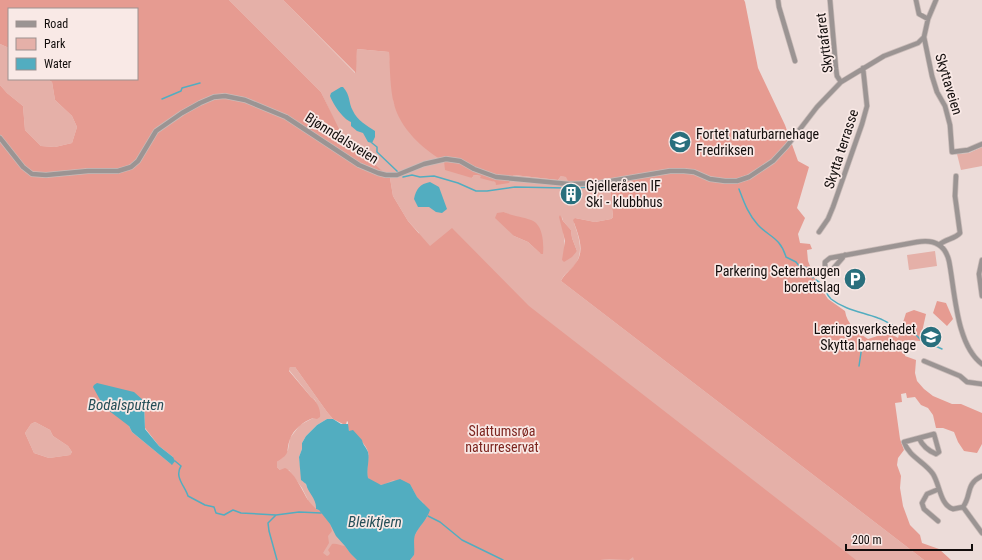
<svg xmlns="http://www.w3.org/2000/svg" width="982" height="560" viewBox="0 0 982 560" font-family="'Roboto Condensed',sans-serif">
	<style>
		.green { fill: #e5b0a8; fill-rule: evenodd }
		.forest { fill: #e69b91; fill-rule: evenodd }
		.water { fill: #52adc0 }
		.lines { fill: none; stroke-linecap: round; stroke-linejoin: round }
		.stream { stroke: #52adc0; stroke-width: 1.5 }
		.street-casing { stroke: #c9bbb8; stroke-width: 6 }
		.street { stroke: #9b9493; stroke-width: 4.5 }
		.labels { text-anchor: middle; dominant-baseline: central; stroke-width: 3.5; stroke-linejoin: round; paint-order: stroke }
		.street-label { font-size: 14px; fill: #120d0c; stroke: #f9e9e6 }
		.poi-label { font-size: 14px; fill: #120d0c; stroke: #f9e9e6; text-anchor: start }
		.park-label { font-size: 14px; fill: #7d2620; stroke: #f9e9e6 }
		.water-label { font-size: 15px; font-style: italic; fill: #264f58; stroke: #f9e9e6 }
	</style>
	<rect width="100%" height="100%" fill="#ecdcd9"/>
	<path class="green" d="M 229,0 L 283,0 L 355,73 L 357,49 L 389,52 L 394,104 L 444,161 L 472,178 L 474,175 L 481,176 L 495,182 L 496,184 L 512,180 L 514,175 L 558,180 L 561,176 L 609,180 L 613,217 L 611,219 L 595,222 L 575,218 L 574,223 C 579,237 585,254 573,267 C 568,272 564,274 561,281 L 924,560 L 299,560 L 308,500 L 302,488 L 289,470 L 280,470 L 277,467 L 277,462 L 282,458 L 288,450 L 290,438 L 300,425 L 313,418 L 318,407 L 315,400 L 311,397 L 289,370 L 290,367 L 295,367 L 327,412 L 333,419 L 327,419 L 317,425 L 306,436 L 302,443 L 302,449 L 299,457 L 302,481 L 305,482 L 307,487 L 374,452 L 419,233 L 408,221 L 393,196 L 390,178 L 340,133 L 321,92 ZM 504,212 L 513,217 L 541,254 L 528,242 L 514,236 ZM 562,217 L 563,221 L 571,230 L 572,238 L 577,251 L 563,258 C 567,245 562,231 562,217 Z
		M 0,44 L 9,48 L 9,79 L 47,79 L 52,82 L 55,100 L 72,116 L 77,127 L 72,143 L 55,147 L 41,146 L 25,130 L 23,106 L 7,93 L 0,85 Z
		M 982,147 L 982,166 L 961,170 L 957,154 L 969,153 Z
		M 935,251 L 937,266 L 909,270 L 907,255 Z
		M 35,422 L 50,430 L 53,436 L 68,446 L 72,452 L 70,455 L 49,458 L 34,453 L 25,433 L 31,424 Z"/>
	<path class="forest" d="M 0,0 L 229,0 L 321,92 L 341,133 L 390,178 L 393,196 L 408,221 L 430,246 L 452,228 L 529,306 L 856,560 L 634,560 L 633,557 L 629,560 C 620,560 609,558 600,560 L 410,560 L 414,555 L 414,537 L 419,528 L 428,516 L 423,502 L 417,497 L 410,484 L 393,480 C 381,486 380,487 368,478 C 366,469 370,460 368,452 C 366,444 357,437 352,431 L 349,431 L 348,428 L 348,422 L 347,421 L 346,424 L 343,424 L 333,419 L 327,412 L 295,367 L 290,367 L 289,371 L 311,397 C 317,401 321,410 320,417 L 317,419 L 313,418 C 304,421 293,430 290,439 C 285,453 292,452 277,462 L 277,467 L 280,470 L 285,468 C 294,471 303,492 308,500 C 310,503 314,507 317,510 L 319,509 L 330,524 L 332,531 L 328,536 L 329,543 L 323,553 L 327,556 L 329,555 L 330,553 L 328,550 L 332,544 C 337,543 340,546 345,546 L 350,553 L 357,560 L 0,560 L 0,85 L 7,93 L 23,106 L 25,130 L 41,146 L 55,147 L 72,143 L 77,127 L 72,116 L 55,100 L 52,82 L 47,79 L 137,79 L 137,9 L 9,9 L 9,48 L 0,44 ZM 144,401 L 145,428 L 159,446 L 173,457 L 173,464 L 171,464 L 132,432 L 129,426 ZM 35,422 L 50,430 L 53,436 L 68,446 L 72,452 L 70,455 L 49,458 L 34,453 L 25,433 L 31,424 Z
		M 283,0 L 744,0 L 745,2 L 758,68 L 785,125 L 798,161 L 809,167 L 797,208 L 805,218 L 798,234 L 800,243 L 810,244 L 812,249 L 807,250 L 808,261 L 816,281 L 828,299 L 845,311 C 847,324 857,332 868,339 C 878,336 889,331 898,338 L 906,313 L 914,310 L 926,314 L 920,341 L 908,340 L 905,356 L 916,360 L 915,373 L 917,381 L 924,389 L 933,396 L 952,404 L 961,404 L 982,413 L 982,444 L 977,453 L 964,451 L 958,442 L 954,432 L 943,428 L 936,428 L 933,415 L 928,408 L 921,405 L 915,397 L 907,398 L 906,393 L 901,394 L 902,402 L 895,403 L 900,439 L 904,450 L 898,458 L 897,465 L 901,476 L 900,488 L 903,506 L 910,525 L 920,535 L 922,543 L 939,549 L 951,560 L 924,560 L 561,281 C 565,273 570,271 575,264 C 586,251 578,234 573,220 L 575,218 L 595,222 L 611,219 L 613,217 L 609,180 L 592,182 L 568,181 L 566,177 L 561,176 L 558,180 L 514,175 L 509,183 L 496,185 L 495,182 L 480,178 L 481,176 L 474,175 L 472,178 L 445,170 L 444,161 C 423,150 400,128 394,104 C 390,90 390,67 389,52 L 357,49 L 356,73 Z
		M 504,212 C 515,217 521,216 531,220 C 543,224 544,243 543,254 L 541,254 L 528,242 L 514,236 L 495,218 L 497,213 Z
		M 560,215 L 563,221 L 571,230 L 572,238 L 577,251 L 572,257 L 564,262 L 562,260 L 565,241 L 559,217 Z
		M 937,301 L 946,303 L 953,319 L 947,326 L 933,313 Z"/>
	<path class="water" d="M 341,87 L 343,87 C 351,96 348,102 353,111 C 357,120 367,126 375,131 L 375,137 L 372,143 L 368,142 L 363,133 L 357,131 L 351,126 L 351,122 C 343,119 333,104 330,96 L 331,93 Z
		M 430,182 L 439,187 L 447,209 L 442,213 L 436,212 L 429,207 L 418,207 L 414,199 C 416,189 420,184 430,182 Z
		M 97,383 L 134,392 L 144,401 L 145,429 L 159,446 L 173,457 L 175,461 L 172,465 L 132,432 L 129,426 L 104,407 L 93,387 L 94,385 Z
		M 327,419 L 333,419 L 341,424 L 348,424 L 349,431 L 353,430 L 362,440 C 363,445 366,447 368,452 C 370,460 366,469 368,478 L 381,485 L 400,479 L 410,484 L 417,497 L 430,510 C 427,520 419,526 415,535 C 413,541 415,549 414,555 L 410,560 L 357,560 L 350,553 L 345,546 L 336,536 L 330,524 L 319,510 L 316,509 C 317,499 308,493 306,484 L 301,480 L 299,457 L 302,449 L 302,443 L 306,436 L 317,425 Z"/>
	<g class="lines">
		<path class="stream" d="M 162,99 L 181,91 L 182,88 L 200,83
			M 372,143 L 377,147 L 377,152 L 398,172
			M 403,177 L 412,175 L 420,177 L 434,176 L 458,183 L 476,191 L 487,191 L 515,187 L 566,188 L 597,187
			M 739,189 C 744,202 748,214 758,225 C 769,237 780,237 786,257 L 796,262 L 800,267 C 813,267 808,271 813,278
			M 816,280 C 827,286 824,293 831,299 C 845,310 862,312 878,318 C 887,321 894,327 903,331
			M 907,332 L 916,335 L 920,339 L 942,349
			M 859,366 L 862,346
			M 175,461 L 181,466 C 174,477 185,486 188,496 L 205,505 L 214,507 L 216,513 L 224,515 L 233,510 L 241,513 L 276,515
			M 428,516 L 440,522 L 462,540 L 503,560
			M 277,560 L 269,531 L 268,523 L 276,515 L 299,512 L 321,513"/>
		<g class="street-casing">
			<path id="street" d="M 778,0 L 779,7 L 795,61
				M 830,0 L 836,69 L 837,76 L 841,82
				M 916,0 L 919,14 L 928,19
				M 936,0 L 928,19 L 924,37 L 932,76 L 937,92 L 945,106 L 950,125 L 952,152 L 968,150 L 982,144
				M 0,138 L 23,167 L 32,174 L 46,175 L 88,171 L 118,171 L 131,167 L 138,161 L 156,131 L 182,113 L 200,103 L 214,97 L 225,96 L 245,100 L 286,117 L 359,165 L 378,173 L 386,175 L 397,175 L 424,164 L 446,159 L 460,161 L 474,169 L 496,177 L 569,184 L 599,183 L 670,171 L 684,171 L 694,172 L 710,179 L 725,181 L 737,181 L 749,177 L 773,161 L 787,146 L 817,107 L 841,82 L 884,56 L 918,43 L 924,37
				M 819,232 L 828,219 L 833,207 L 862,124 L 867,106 L 863,68
				M 939,245 C 945,239 955,239 960,233 L 955,196 L 956,176
				M 845,255 L 832,270 L 830,271 L 825,268 L 825,262 L 830,258 L 917,242 C 933,239 945,244 949,261 C 955,291 956,345 982,364
				M 982,260 L 979,274 L 982,296
				M 924,361 L 960,376 L 967,382 L 982,384
				M 919,438 C 922,445 929,451 936,454 L 939,452 L 934,434 L 904,442 C 909,457 925,462 933,474 C 940,485 940,505 953,509 L 963,507
				M 963,507 C 972,495 965,484 982,476
				M 963,507 L 982,533
				M 938,521 L 924,509 L 922,503 L 927,494 L 939,489"/>
		</g>
		<use href="#street" class="street"/>
	</g>
	<defs>
		<g id="school-disc" transform="scale(1.15)"><circle r="9.5" fill="#296f7d" stroke="#f9e9e6"/><path d="M0-5L7-2L0 1L-7-2ZM-4 1L0 2.5L4 1V4Q0 6-4 4Z" fill="#fff"/></g>
		<g id="building-disc" transform="scale(1.15)"><circle r="9.5" fill="#296f7d" stroke="#f9e9e6"/><path d="M-4-6H4V6H1V3H-1V6H-4ZM-2.5-4.3h1.7v1.8h-1.7ZM.8-4.3h1.7v1.8H.8ZM-2.5-1h1.7V.8h-1.7ZM.8-1h1.7V.8H.8Z" fill="#fff"/></g>
		<g id="parking-disc" transform="scale(1.15)"><circle r="9.5" fill="#296f7d" stroke="#f9e9e6"/><path d="M-3.5-5.5H1a3.5 3.5 0 0 1 0 7H-1V5.5H-3.5ZM-1-3.4V-.6H.8a1.4 1.4 0 0 0 0-2.8Z" fill="#fff"/></g>
	</defs>
	<g fill-rule="evenodd">
		<use href="#school-disc" x="680" y="142"/>
		<use href="#building-disc" x="571" y="194"/>
		<use href="#parking-disc" x="855" y="279"/>
		<use href="#school-disc" x="931" y="337"/>
	</g>
	<g class="labels">
		<g class="street-label">
			<text transform="translate(824 43) rotate(-97)">Skyttafaret</text>
			<text transform="translate(949 84) rotate(73)">Skyttaveien</text>
			<text transform="translate(342 138) rotate(32)">Bjønndalsveien</text>
			<text transform="translate(841 149) rotate(-72)">Skytta terrasse</text>
		</g>
		<g class="poi-label">
			<text x="696" y="134">Fortet naturbarnehage<tspan x="696" dy="16">Fredriksen</tspan></text>
			<text x="586" y="186">Gjelleråsen IF<tspan x="586" dy="16">Ski - klubbhus</tspan></text>
			<text x="840" y="271" text-anchor="end">Parkering Seterhaugen<tspan x="840" dy="16">borettslag</tspan></text>
			<text x="916" y="329" text-anchor="end">Læringsverkstedet<tspan x="916" dy="16">Skytta barnehage</tspan></text>
		</g>
		<g class="park-label">
			<text x="502" y="431">Slattumsrøa<tspan x="502" dy="16">naturreservat</tspan></text>
		</g>
		<g class="water-label">
			<text x="126" y="405">Bodalsputten</text>
			<text x="375" y="522">Bleiktjern</text>
		</g>
	</g>
	<rect x="8" y="8" width="130" height="72" fill="#f9e9e6" stroke="#9d918f"/>
	<rect x="16" y="21" width="20" height="6" fill="#9b9493" stroke="#9d918f"/>
	<text x="44" y="28" font-size="12" fill="#120d0c">Road</text>
	<rect x="16" y="38" width="20" height="12" fill="#e5b0a8" stroke="#9d918f"/>
	<text x="44" y="48" font-size="12" fill="#120d0c">Park</text>
	<rect x="16" y="58" width="20" height="12" fill="#52adc0" stroke="#9d918f"/>
	<text x="44" y="68" font-size="12" fill="#120d0c">Water</text>
	<path d="M846 544v6h126v-6" fill="none" stroke="#120d0c" stroke-width="2"/>
	<text x="852" y="544" font-size="12" fill="#120d0c" stroke="#f9e9e6" stroke-width="3" paint-order="stroke">200 m</text>
</svg>
